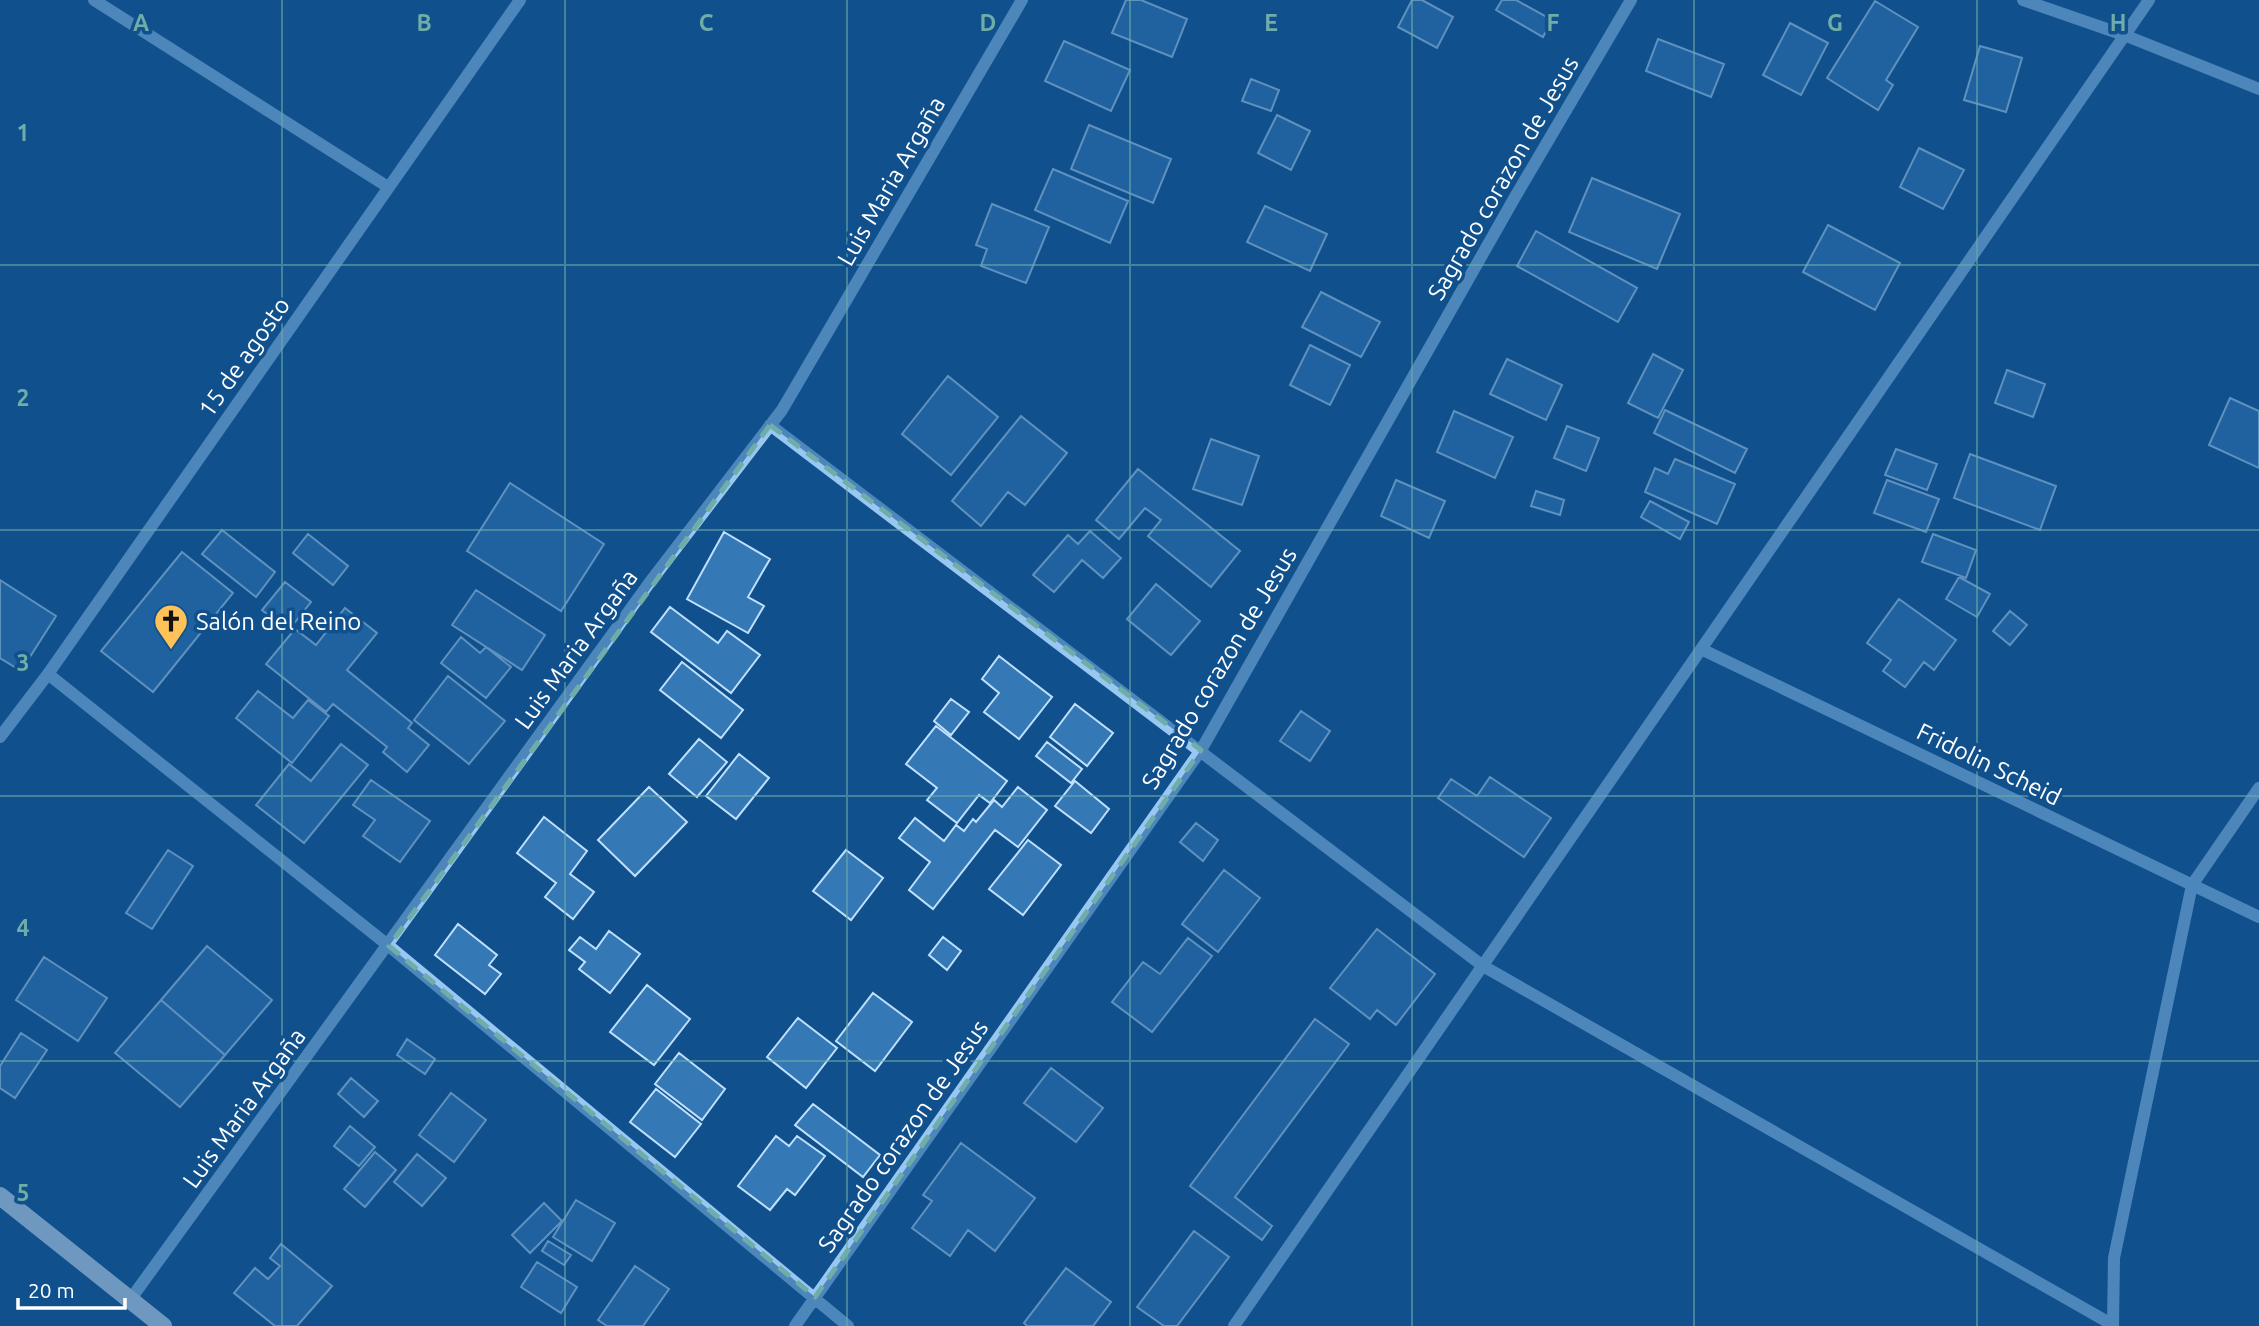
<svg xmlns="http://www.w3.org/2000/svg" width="2259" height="1326" viewBox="0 0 2259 1326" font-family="Ubuntu,sans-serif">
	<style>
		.building { fill: #3478b5; stroke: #bfe0fd; stroke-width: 2 }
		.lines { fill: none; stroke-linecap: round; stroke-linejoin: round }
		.minor { stroke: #98c8f2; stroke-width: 12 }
		.major { stroke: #e3f0ff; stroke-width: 18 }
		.marked { fill: none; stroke: #6fada8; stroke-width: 5; stroke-dasharray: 14 9; stroke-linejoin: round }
		.grid { fill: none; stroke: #6fada8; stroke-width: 2; stroke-opacity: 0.55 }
		.labels { text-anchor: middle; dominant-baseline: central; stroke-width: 7; stroke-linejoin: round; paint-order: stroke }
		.street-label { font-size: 24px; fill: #fff; stroke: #10518d }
		.poi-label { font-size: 24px; fill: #fff; stroke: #10518d; text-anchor: start }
		.grid-label { font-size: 23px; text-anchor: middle; font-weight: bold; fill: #6fada8; stroke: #10518d; stroke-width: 7; stroke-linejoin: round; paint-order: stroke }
	</style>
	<rect width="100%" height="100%" fill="#10518d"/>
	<path class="building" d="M 1126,0 L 1141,0 L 1187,19 L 1172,57 L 1112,33 Z
		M 1412,0 L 1422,0 L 1453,17 L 1437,48 L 1398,27 Z
		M 1502,0 L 1516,0 L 1552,20 L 1543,37 L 1496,10 Z
		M 1875,1 L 1918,27 L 1886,80 L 1893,85 L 1878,110 L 1827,78 Z
		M 1790,23 L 1828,43 L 1801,95 L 1763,75 Z
		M 1658,39 L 1724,64 L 1711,97 L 1646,71 Z
		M 1064,41 L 1130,70 L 1111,111 L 1045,81 Z
		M 1980,46 L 2022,58 L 2006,112 L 1964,100 Z
		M 1251,79 L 1279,90 L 1271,111 L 1242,101 Z
		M 1277,115 L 1310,131 L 1291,170 L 1258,153 Z
		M 1089,125 L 1171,159 L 1153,203 L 1071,169 Z
		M 1919,148 L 1964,170 L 1943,209 L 1900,187 Z
		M 1053,169 L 1128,201 L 1110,243 L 1035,210 Z
		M 1592,178 L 1680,214 L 1657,269 L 1569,232 Z
		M 992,204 L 1049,227 L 1026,283 L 981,266 L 987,249 L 976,245 Z
		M 1265,206 L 1327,234 L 1310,271 L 1247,242 Z
		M 1828,225 L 1900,263 L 1875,310 L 1803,272 Z
		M 1536,231 L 1637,288 L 1618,322 L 1517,266 Z
		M 1321,292 L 1380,322 L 1361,357 L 1302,327 Z
		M 1310,345 L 1350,365 L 1330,405 L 1290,385 Z
		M 1653,354 L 1683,370 L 1658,418 L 1628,403 Z
		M 1507,359 L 1562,385 L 1546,420 L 1490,394 Z
		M 2007,370 L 2045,384 L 2033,417 L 1995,403 Z
		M 948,376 L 998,417 L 951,475 L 902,434 Z
		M 2230,398 L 2259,411 L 2259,468 L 2209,445 Z
		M 1665,410 L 1747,449 L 1735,473 L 1654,433 Z
		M 1454,411 L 1513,437 L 1495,478 L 1437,452 Z
		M 1021,416 L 1067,453 L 1025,505 L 1008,492 L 981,526 L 952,501 Z
		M 1567,426 L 1599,438 L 1586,471 L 1554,458 Z
		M 1211,439 L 1259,456 L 1242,505 L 1193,489 Z
		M 1896,449 L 1937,464 L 1927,490 L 1885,475 Z
		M 1970,454 L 2056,486 L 2040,530 L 1954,498 Z
		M 1675,459 L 1735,484 L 1717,524 L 1645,492 L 1655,468 L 1668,474 Z
		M 1138,469 L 1240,551 L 1211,587 L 1148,536 L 1161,520 L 1145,508 L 1119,539 L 1096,520 Z
		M 1396,480 L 1445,501 L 1429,538 L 1381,516 Z
		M 1887,480 L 1939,499 L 1926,532 L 1874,513 Z
		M 510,483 L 604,544 L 561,611 L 467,551 Z
		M 1536,491 L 1564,500 L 1560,515 L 1531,506 Z
		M 1650,501 L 1689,522 L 1680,539 L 1641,517 Z
		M 222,530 L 275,572 L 256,597 L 202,554 Z
		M 1090,531 L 1121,558 L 1103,578 L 1082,560 L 1054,592 L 1033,575 L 1068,535 L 1078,544 Z
		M 724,532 L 770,559 L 748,597 L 764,606 L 748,633 L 687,599 Z
		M 308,534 L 348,566 L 333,585 L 293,553 Z
		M 1933,534 L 1976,550 L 1966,578 L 1922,562 Z
		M 182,552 L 233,593 L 153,692 L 101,651 Z
		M 1959,577 L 1990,594 L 1977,617 L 1946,599 Z
		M 0,580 L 56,616 L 21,671 L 0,658 Z
		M 285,582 L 311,602 L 288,631 L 262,610 Z
		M 1156,584 L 1200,621 L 1171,655 L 1127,619 Z
		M 476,590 L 545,635 L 522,670 L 452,625 Z
		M 1899,599 L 1956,640 L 1934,670 L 1924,662 L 1905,687 L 1883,671 L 1891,660 L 1867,643 Z
		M 670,607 L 718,643 L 727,631 L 760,655 L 731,693 L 651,632 Z
		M 345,608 L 377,633 L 347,670 L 412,723 L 408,728 L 429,745 L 407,772 L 383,752 L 387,747 L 333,704 L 326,712 L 266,664 L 295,629 L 316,645 Z
		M 2010,611 L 2027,625 L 2010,645 L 1993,631 Z
		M 461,637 L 480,653 L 486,647 L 511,667 L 486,698 L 441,663 Z
		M 999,656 L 1052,697 L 1019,739 L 984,712 L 999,693 L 982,679 Z
		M 682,662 L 743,710 L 721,738 L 660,690 Z
		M 448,676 L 505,721 L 469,764 L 414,720 Z
		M 258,691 L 293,718 L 308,700 L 329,716 L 292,763 L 236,718 Z
		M 951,699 L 969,712 L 951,735 L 934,721 Z
		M 1075,704 L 1113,733 L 1087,766 L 1050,737 Z
		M 1301,711 L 1330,731 L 1310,761 L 1280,741 Z
		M 936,726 L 1007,781 L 990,803 L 979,795 L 957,823 L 927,800 L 937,788 L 906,764 Z
		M 699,739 L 727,762 L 697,797 L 669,774 Z
		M 1047,742 L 1082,769 L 1071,783 L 1036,756 Z
		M 341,744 L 368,765 L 304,843 L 256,805 L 289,764 L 311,781 Z
		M 739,754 L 769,778 L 736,819 L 706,796 Z
		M 1490,777 L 1551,818 L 1524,857 L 1438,798 L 1451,779 L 1477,796 Z
		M 371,780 L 430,821 L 400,862 L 363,836 L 375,820 L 353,805 Z
		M 1075,781 L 1109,809 L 1091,833 L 1055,806 Z
		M 649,787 L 687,822 L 635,876 L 598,840 Z
		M 1018,787 L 1047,810 L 1018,847 L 995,830 L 933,909 L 909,890 L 930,862 L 899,838 L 915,818 L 944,841 L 956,825 L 964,831 L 973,819 L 976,822 L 994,800 L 1002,807 Z
		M 544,817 L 587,851 L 570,874 L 594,892 L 573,919 L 545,897 L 556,883 L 517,853 Z
		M 1196,823 L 1218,840 L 1203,861 L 1180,842 Z
		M 1028,840 L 1061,865 L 1023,915 L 989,889 Z
		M 168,850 L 193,866 L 152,929 L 126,913 Z
		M 846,850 L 883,878 L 851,920 L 813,891 Z
		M 1224,870 L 1260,898 L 1218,952 L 1182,924 Z
		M 458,924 L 497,955 L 489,965 L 501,974 L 485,994 L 435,955 Z
		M 1377,929 L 1435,974 L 1396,1025 L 1377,1010 L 1370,1019 L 1330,988 Z
		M 609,931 L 640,954 L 610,993 L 579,969 L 585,962 L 569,950 L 580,937 L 596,949 Z
		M 943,937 L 961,951 L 947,970 L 929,955 Z
		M 1188,938 L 1212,956 L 1152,1032 L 1112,1002 L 1143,962 L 1160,974 Z
		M 207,946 L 272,1000 L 225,1055 L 161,1000 Z
		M 44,957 L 107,998 L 78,1041 L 16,1000 Z
		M 647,985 L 690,1019 L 654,1065 L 610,1032 Z
		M 873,993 L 912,1022 L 875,1071 L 836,1041 Z
		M 161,1000 L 225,1055 L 180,1107 L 115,1053 Z
		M 798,1018 L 837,1048 L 806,1088 L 767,1057 Z
		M 1315,1019 L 1349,1044 L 1235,1197 L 1272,1226 L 1262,1240 L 1190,1186 Z
		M 21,1033 L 47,1050 L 15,1098 L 0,1088 L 0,1066 Z
		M 407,1039 L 435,1059 L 425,1074 L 397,1055 Z
		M 679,1053 L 725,1089 L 702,1120 L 655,1084 Z
		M 1051,1068 L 1103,1108 L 1076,1142 L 1024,1103 Z
		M 351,1078 L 378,1101 L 364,1117 L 338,1094 Z
		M 656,1089 L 701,1124 L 675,1157 L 630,1122 Z
		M 451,1093 L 486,1120 L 454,1162 L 419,1135 Z
		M 813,1104 L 880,1155 L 863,1177 L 795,1125 Z
		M 350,1126 L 375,1147 L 359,1166 L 334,1146 Z
		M 776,1136 L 789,1146 L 797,1136 L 825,1156 L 795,1195 L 787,1189 L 770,1210 L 738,1186 Z
		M 961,1143 L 1035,1198 L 995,1251 L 968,1230 L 950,1256 L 912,1228 L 932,1201 L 923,1195 Z
		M 375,1152 L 396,1170 L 365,1207 L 344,1189 Z
		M 417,1154 L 446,1178 L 422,1206 L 394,1182 Z
		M 576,1200 L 615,1223 L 592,1261 L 553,1237 Z
		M 544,1203 L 562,1221 L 530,1253 L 512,1235 Z
		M 1194,1231 L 1229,1257 L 1177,1326 L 1164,1326 L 1137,1307 Z
		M 548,1241 L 571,1255 L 564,1265 L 542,1251 Z
		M 281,1244 L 332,1286 L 297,1326 L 275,1326 L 234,1293 L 255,1268 L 268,1279 L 280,1266 L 270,1258 Z
		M 537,1262 L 577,1287 L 561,1313 L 521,1287 Z
		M 635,1266 L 669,1289 L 643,1326 L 607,1326 L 598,1320 Z
		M 1066,1268 L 1111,1302 L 1093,1326 L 1027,1326 L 1024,1323 Z"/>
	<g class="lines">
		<path class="minor" d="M 94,0 L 388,187
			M 2023,0 L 2124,35 L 2259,89
			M 770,425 L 1483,966 L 2113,1325
			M 1701,649 L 2259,917
			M 48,674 L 389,946 L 848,1326
			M 0,737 L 48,674 L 520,0
			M 130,1300 L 650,582 L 782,410 L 1022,0
			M 795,1326 L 1201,750 L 1515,197 L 1631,0
			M 1234,1326 L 2149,0
			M 2113,1326 L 2114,1258 L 2192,885 L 2259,788"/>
		<path class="major" d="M 0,1196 L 163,1326"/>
	</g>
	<path d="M0 0H2259V1326H0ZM 770,425 L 1201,750 L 815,1297 L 389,946 Z" fill="#10518d" fill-opacity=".55" fill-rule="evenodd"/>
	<path class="marked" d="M 770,425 L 1201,750 L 815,1297 L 389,946 Z"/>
	<path class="grid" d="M 282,0 L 282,1326M 565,0 L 565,1326M 847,0 L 847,1326M 1130,0 L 1130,1326M 1412,0 L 1412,1326M 1694,0 L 1694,1326M 1977,0 L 1977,1326M 0,265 L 2259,265M 0,530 L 2259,530M 0,796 L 2259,796M 0,1061 L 2259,1061"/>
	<defs>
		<g id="church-pin" transform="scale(1.75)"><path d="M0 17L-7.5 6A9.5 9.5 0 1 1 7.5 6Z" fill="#ffc259" stroke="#10518d"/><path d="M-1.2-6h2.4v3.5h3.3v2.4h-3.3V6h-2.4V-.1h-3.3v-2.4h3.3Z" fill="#111"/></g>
	</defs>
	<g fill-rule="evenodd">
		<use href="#church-pin" x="171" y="621"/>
	</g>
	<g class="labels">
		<g class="street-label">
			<text transform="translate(1503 178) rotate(-60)">Sagrado corazon de Jesus</text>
			<text transform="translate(891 181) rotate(-60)">Luis Maria Argaña</text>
			<text transform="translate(244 357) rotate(-55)">15 de agosto</text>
			<text transform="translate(576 649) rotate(-54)">Luis Maria Argaña</text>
			<text transform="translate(1219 668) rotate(-59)">Sagrado corazon de Jesus</text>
			<text transform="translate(1989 764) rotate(26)">Fridolin Scheid</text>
			<text transform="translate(244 1108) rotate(-54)">Luis Maria Argaña</text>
			<text transform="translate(903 1136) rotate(-55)">Sagrado corazon de Jesus</text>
		</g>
		<g class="poi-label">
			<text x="196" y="621">Salón del Reino</text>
		</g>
	</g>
	<g class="grid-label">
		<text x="141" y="31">A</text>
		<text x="424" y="31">B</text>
		<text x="706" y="31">C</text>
		<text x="988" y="31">D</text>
		<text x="1271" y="31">E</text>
		<text x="1553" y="31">F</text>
		<text x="1835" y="31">G</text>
		<text x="2118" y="31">H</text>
		<text x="23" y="141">1</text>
		<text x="23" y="406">2</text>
		<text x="23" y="671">3</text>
		<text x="23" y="936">4</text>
		<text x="23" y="1201">5</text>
	</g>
	<path d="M18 1298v10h107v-10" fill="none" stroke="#ffffff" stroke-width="3.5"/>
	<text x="28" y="1298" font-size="21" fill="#ffffff" stroke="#10518d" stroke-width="5" paint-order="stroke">20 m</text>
</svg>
